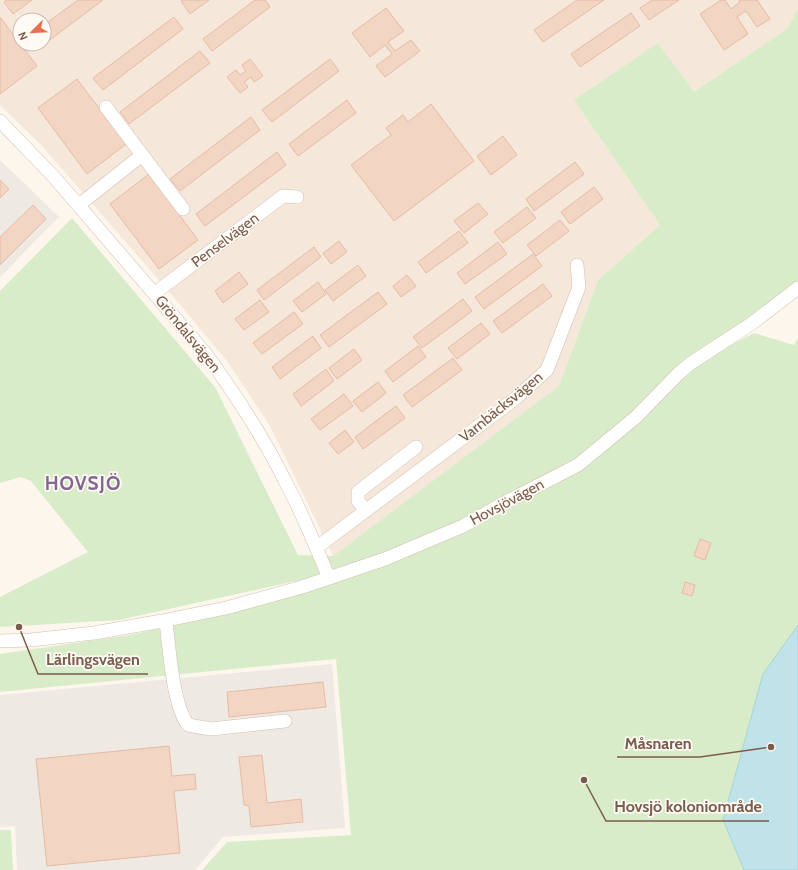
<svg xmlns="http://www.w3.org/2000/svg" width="798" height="870" viewBox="0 0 798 870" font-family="Cabin,sans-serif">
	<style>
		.residential { fill: #f5e8da; fill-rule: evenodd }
		.industrial { fill: #efe9e4 }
		.green { fill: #d8ecc9 }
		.water { fill: #bfe3e8; stroke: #a5d3da }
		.building { fill: #f3d5c3; stroke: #e6bba3 }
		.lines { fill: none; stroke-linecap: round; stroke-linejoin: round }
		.minor-casing { stroke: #d1beb0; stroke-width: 14 }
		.minor { stroke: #fff; stroke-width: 13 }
		.labels { text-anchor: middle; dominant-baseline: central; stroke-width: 3.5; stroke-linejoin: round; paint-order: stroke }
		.street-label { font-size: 15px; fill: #7a5c4d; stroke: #fffaf3 }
		.district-label { font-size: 19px; font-weight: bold; letter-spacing: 1px; fill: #846695; stroke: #fffaf3 }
		.leader { fill: none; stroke: #7a5c4d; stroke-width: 1.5 }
		.callout-dot { fill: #7a5c4d; stroke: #fffaf3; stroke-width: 1.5 }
		.callout-label { font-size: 16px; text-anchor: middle; font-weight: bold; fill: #7a5c4d; stroke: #fffaf3; stroke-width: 3.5; stroke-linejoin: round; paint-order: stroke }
	</style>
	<rect width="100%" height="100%" fill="#fdf6ec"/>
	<path class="residential" d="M 0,0 L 798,0 L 798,8 L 788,28 L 694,92 L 574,100 L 660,225 L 598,280 L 559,386 L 333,556 L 270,426 L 227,361 L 177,301 L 43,147 L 0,105 ZM 20,20 L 44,20 L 44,44 L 20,44 Z"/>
	<path class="industrial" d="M 0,160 L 59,217 L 0,277 Z
		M 332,664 L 345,828 L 223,837 L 195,870 L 17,870 L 15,826 L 0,827 L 0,695 Z"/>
	<path class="green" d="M 798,8 L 798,284 L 572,466 L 460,522 L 382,554 L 309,578 L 119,620 L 0,627 L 0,597 L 88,552 L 31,481 L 21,477 L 0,483 L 0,291 L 72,218 L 215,387 L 298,555 L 333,556 L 559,386 L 598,280 L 660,225 L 574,100 L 658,43 L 694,92 L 788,28 Z
		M 754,333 L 794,345 L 798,338 L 798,625 L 763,674 L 723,820 L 744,870 L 202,870 L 227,842 L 351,835 L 336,659 L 0,692 L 0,654 L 130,635 L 225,614 L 312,589 L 572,472 L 693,365 Z
		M 0,830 L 11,830 L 13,870 L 0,870 Z"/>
	<path class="water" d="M 798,625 L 798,870 L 744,870 L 723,820 L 763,674 Z"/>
	<path class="building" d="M 6,0 L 32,0 L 13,14 L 4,2 Z
		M 78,0 L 103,0 L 39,48 L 36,44 L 44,44 L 44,25 Z
		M 183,0 L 209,0 L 190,14 L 181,1 Z
		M 255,0 L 265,0 L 270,7 L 212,51 L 203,39 Z
		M 577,0 L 604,0 L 543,42 L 534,30 Z
		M 652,0 L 679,0 L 649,20 L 640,8 Z
		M 721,0 L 725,0 L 731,9 L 740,2 L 739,0 L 757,0 L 770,19 L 757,27 L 746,11 L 737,17 L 748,34 L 724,50 L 700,14 Z
		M 386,8 L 404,31 L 388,42 L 395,51 L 411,40 L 420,51 L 385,77 L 376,66 L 392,54 L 385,45 L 370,57 L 352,33 Z
		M 631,13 L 640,26 L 580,67 L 571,54 Z
		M 0,17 L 37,66 L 0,94 Z
		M 174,17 L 183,29 L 103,90 L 93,78 Z
		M 200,51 L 210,63 L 129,124 L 120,112 Z
		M 250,59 L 263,76 L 254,82 L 251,77 L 244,82 L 248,87 L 240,93 L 227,77 L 236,70 L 240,75 L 246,71 L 242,65 Z
		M 330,59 L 339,71 L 272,122 L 262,110 Z
		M 77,79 L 126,144 L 87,174 L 38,108 Z
		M 347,100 L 356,113 L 298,156 L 289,144 Z
		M 431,104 L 474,161 L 394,221 L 351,165 L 391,135 L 386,128 L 403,115 L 408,122 Z
		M 251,117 L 260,130 L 180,191 L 170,179 Z
		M 503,136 L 517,155 L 491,175 L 477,156 Z
		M 277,152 L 286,165 L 205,226 L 196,214 Z
		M 575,162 L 584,174 L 534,211 L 526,199 Z
		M 149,174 L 198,240 L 159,269 L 110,204 Z
		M 0,180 L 9,189 L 0,198 Z
		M 594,187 L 603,199 L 570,224 L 561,212 Z
		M 478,203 L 488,214 L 464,233 L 454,221 Z
		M 33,205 L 46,219 L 0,265 L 0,237 Z
		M 527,207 L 536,218 L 503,243 L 494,232 Z
		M 560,220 L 569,231 L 536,256 L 527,245 Z
		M 459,231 L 468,243 L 426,273 L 418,262 Z
		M 339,241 L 347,252 L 331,264 L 323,253 Z
		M 498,242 L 507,254 L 465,284 L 457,273 Z
		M 314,247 L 321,257 L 264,300 L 257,290 Z
		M 533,254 L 542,266 L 484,309 L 475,297 Z
		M 358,265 L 366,276 L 333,301 L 325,290 Z
		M 239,272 L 248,284 L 223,303 L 215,291 Z
		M 407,275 L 416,286 L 401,297 L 393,286 Z
		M 318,282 L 326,294 L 302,312 L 293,301 Z
		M 543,284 L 552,296 L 502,333 L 493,321 Z
		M 378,292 L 387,304 L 329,347 L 320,335 Z
		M 463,299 L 472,311 L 422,348 L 413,337 Z
		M 260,300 L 269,312 L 244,330 L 235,319 Z
		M 294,312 L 303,324 L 262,354 L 253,343 Z
		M 481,323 L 490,334 L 457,359 L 448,348 Z
		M 313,336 L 321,348 L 280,379 L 272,367 Z
		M 418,346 L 426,357 L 393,382 L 385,371 Z
		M 354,349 L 362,360 L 337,379 L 329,368 Z
		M 453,358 L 462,370 L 412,407 L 403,395 Z
		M 326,369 L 334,381 L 301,406 L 293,394 Z
		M 378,382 L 386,393 L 362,412 L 353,401 Z
		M 344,394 L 353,406 L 320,430 L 311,419 Z
		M 396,406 L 405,418 L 363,449 L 355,437 Z
		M 345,430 L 354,442 L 338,454 L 329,443 Z
		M 700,539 L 711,543 L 705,560 L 694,556 Z
		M 685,582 L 695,585 L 692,596 L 682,593 Z
		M 323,682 L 326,707 L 229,717 L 227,692 Z
		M 169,746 L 172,776 L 195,774 L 196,789 L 174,791 L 180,853 L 47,866 L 36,759 Z
		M 262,755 L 267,803 L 301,799 L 303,822 L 251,827 L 249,806 L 244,805 L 239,757 Z"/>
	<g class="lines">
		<g class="minor-casing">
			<path id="minor" d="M 106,107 L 183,209
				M 0,121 L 54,177 L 206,354 C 235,394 263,436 285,481 C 302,512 315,545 329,578
				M 79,205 L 142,155
				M 155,293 L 283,196 L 297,197
				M 366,511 L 358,501 L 358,492 L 416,447
				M 316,548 L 516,398 L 547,370 L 579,287 L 577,265
				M 166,621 C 169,647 173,706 188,725 L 211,729 L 285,721
				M 0,641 L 31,640 L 94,633 L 162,621 L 226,608 L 302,587 L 329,578 L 385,559 L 463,526 L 504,503 L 578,465 L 636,417 L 678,374 L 691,363 L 751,324 L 798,288"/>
		</g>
		<use href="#minor" class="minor"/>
	</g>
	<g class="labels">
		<g class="street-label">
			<text transform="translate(225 240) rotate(-37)">Penselvägen</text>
			<text transform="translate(188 334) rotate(51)">Gröndalsvägen</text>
			<text transform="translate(501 407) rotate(-39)">Varnbäcksvägen</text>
			<text transform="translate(507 502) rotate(-28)">Hovsjövägen</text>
		</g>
		<g class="district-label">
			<text x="83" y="483">HOVSJÖ</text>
		</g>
	</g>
	<path class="leader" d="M19 627L38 674H148M771 747L700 757H617M584 780L606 821H769"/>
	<g class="callout-dot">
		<circle cx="19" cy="627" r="4"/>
		<circle cx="771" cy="747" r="4"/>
		<circle cx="584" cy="780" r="4"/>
	</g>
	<g class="callout-label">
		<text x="93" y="665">Lärlingsvägen</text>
		<text x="658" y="749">Måsnaren</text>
		<text x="688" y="812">Hovsjö koloniområde</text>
	</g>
	<g transform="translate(32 32) rotate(246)"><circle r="19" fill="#fffaf3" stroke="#cabbb1"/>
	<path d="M0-3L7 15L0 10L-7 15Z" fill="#e76f51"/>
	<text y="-6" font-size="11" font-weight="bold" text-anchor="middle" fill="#7a5c4d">N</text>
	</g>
</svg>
